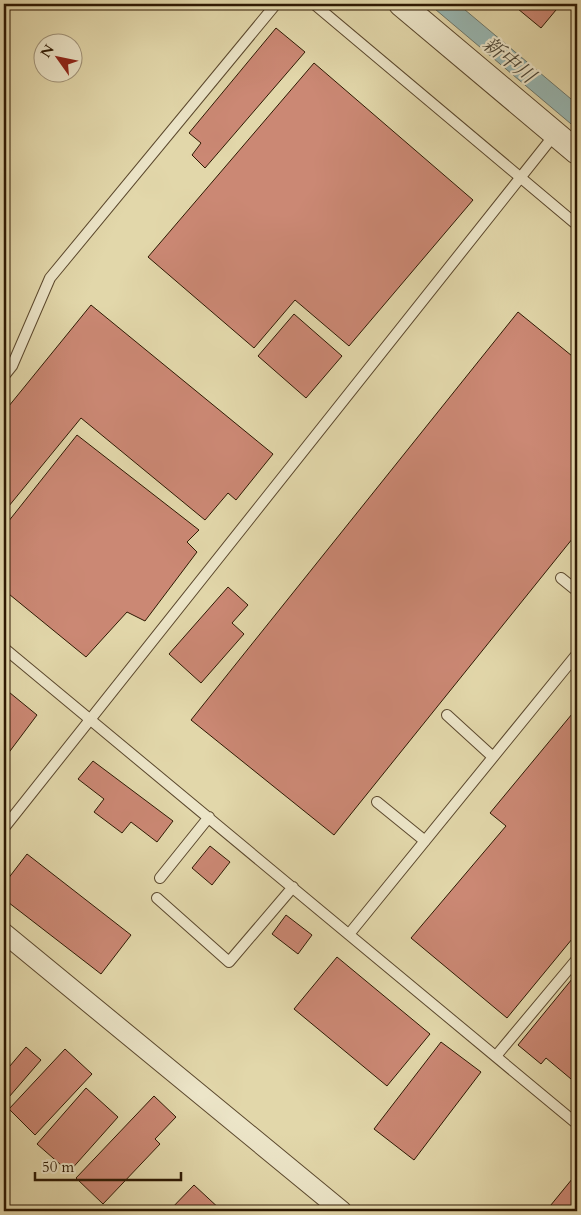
<svg xmlns="http://www.w3.org/2000/svg" width="581" height="1215" viewBox="0 0 581 1215" font-family="Cardo,'Noto Serif JP',serif">
	<style>
		.water { fill: #98b7b2; stroke: #6e786c }
		.building { fill: #cb8874; stroke: #2e1903 }
		.lines { fill: none; stroke-linecap: round; stroke-linejoin: round }
		.service-casing { stroke: #5b482d; stroke-width: 12 }
		.minor-casing { stroke: #5b482d; stroke-width: 21 }
		.tertiary-casing { stroke: #5b482d; stroke-width: 26 }
		.service { stroke: #ece5c8; stroke-width: 10 }
		.minor { stroke: #ece5c8; stroke-width: 19 }
		.tertiary { stroke: #ece5c8; stroke-width: 24 }
		.labels { text-anchor: middle; dominant-baseline: central; stroke-width: 4.5; stroke-linejoin: round; paint-order: stroke }
		.water-label { font-size: 20px; font-style: italic; fill: #4e4838; stroke: #ece5c8 }
	</style>
	<rect width="100%" height="100%" fill="#e2d7aa"/>
	<filter id="stains"><feTurbulence type="fractalNoise" baseFrequency=".004" numOctaves="4"/><feColorMatrix values="0 0 0 0 .2 0 0 0 0 .09 0 0 0 0 .02 0 0 0 .5 -.17"/></filter>
	<radialGradient id="worn" r=".72"><stop offset=".6" stop-color="#630" stop-opacity="0"/><stop offset="1" stop-color="#630" stop-opacity=".3"/></radialGradient>
	<path class="water" d="M 429,4 L 458,4 L 577,104 L 577,129 Z"/>
	<path class="building" d="M 512,4 L 561,4 L 541,28 Z
		M 276,28 L 305,52 L 205,168 L 192,155 L 201,143 L 189,133 Z
		M 314,63 L 473,200 L 349,346 L 295,300 L 254,348 L 148,257 Z
		M 91,305 L 273,454 L 236,500 L 228,493 L 205,520 L 81,418 L 4,512 L 4,412 Z
		M 518,312 L 577,360 L 577,533 L 334,835 L 191,720 Z
		M 294,314 L 342,356 L 306,398 L 258,356 Z
		M 77,435 L 199,530 L 187,542 L 197,552 L 145,621 L 127,612 L 86,657 L 4,590 L 4,527 Z
		M 228,587 L 248,605 L 232,623 L 244,634 L 201,683 L 169,654 Z
		M 4,688 L 37,715 L 4,759 Z
		M 577,708 L 577,933 L 507,1018 L 411,938 L 506,826 L 490,813 Z
		M 93,761 L 173,821 L 157,842 L 131,822 L 122,833 L 94,812 L 104,799 L 78,779 Z
		M 210,846 L 230,862 L 212,885 L 192,868 Z
		M 27,854 L 131,935 L 101,974 L 4,899 L 4,884 Z
		M 286,915 L 312,935 L 298,954 L 272,934 Z
		M 337,957 L 430,1034 L 387,1086 L 294,1009 Z
		M 577,973 L 577,1084 L 546,1058 L 541,1064 L 518,1045 Z
		M 441,1042 L 481,1072 L 414,1160 L 374,1129 Z
		M 26,1047 L 41,1060 L 9,1097 L 4,1092 L 4,1073 Z
		M 65,1049 L 92,1074 L 35,1135 L 9,1109 Z
		M 86,1088 L 118,1117 L 69,1172 L 37,1144 Z
		M 154,1096 L 176,1117 L 155,1139 L 160,1144 L 103,1204 L 76,1178 Z
		M 577,1173 L 577,1211 L 546,1211 Z
		M 194,1185 L 222,1211 L 169,1211 Z"/>
	<g class="lines">
		<g class="service-casing">
			<path id="service" d="M 314,4 L 577,225
				M 4,376 L 12,366 L 50,278 L 276,4
				M 561,578 L 577,591
				M 4,648 L 577,1124
				M 447,715 L 493,757
				M 377,802 L 425,841
				M 4,828 L 555,134
				M 160,878 L 209,817
				M 157,898 L 229,962 L 293,887
				M 350,933 L 577,654
				M 496,1056 L 577,959"/>
		</g>
		<g class="minor-casing">
			<path id="minor" d="M 4,933 L 342,1211"/>
		</g>
		<g class="tertiary-casing">
			<path id="tertiary" d="M 401,4 L 577,152"/>
		</g>
		<use href="#service" class="service"/>
		<use href="#minor" class="minor"/>
		<use href="#tertiary" class="tertiary"/>
	</g>
	<g class="labels">
		<g class="water-label">
			<text transform="translate(509 60) rotate(39)">新中川</text>
		</g>
	</g>
	<rect width="581" height="1215" fill="none" stroke="#e2d7aa" stroke-width="20"/>
	<rect x="5" y="5" width="571" height="1205" fill="none" stroke="#2e1903" stroke-width="2.5"/>
	<rect x="10" y="10" width="561" height="1195" fill="none" stroke="#2e1903"/>
	<g transform="translate(58 58) rotate(303)"><circle r="24" fill="#ece5c8" stroke="#a09379"/>
	<path d="M0-4L9 19L0 12L-9 19Z" fill="#8f2418"/>
	<text y="-8" font-size="14" font-weight="bold" text-anchor="middle" fill="#2e1903">N</text>
	</g>
	<path d="M35 1172v8h146v-8" fill="none" stroke="#2e1903" stroke-width="2.5"/>
	<text x="42" y="1172" font-size="15" fill="#2e1903" stroke="#ece5c8" stroke-width="4" paint-order="stroke">50 m</text>
	<rect width="100%" height="100%" filter="url(#stains)"/>
	<rect width="100%" height="100%" fill="url(#worn)"/>
</svg>
